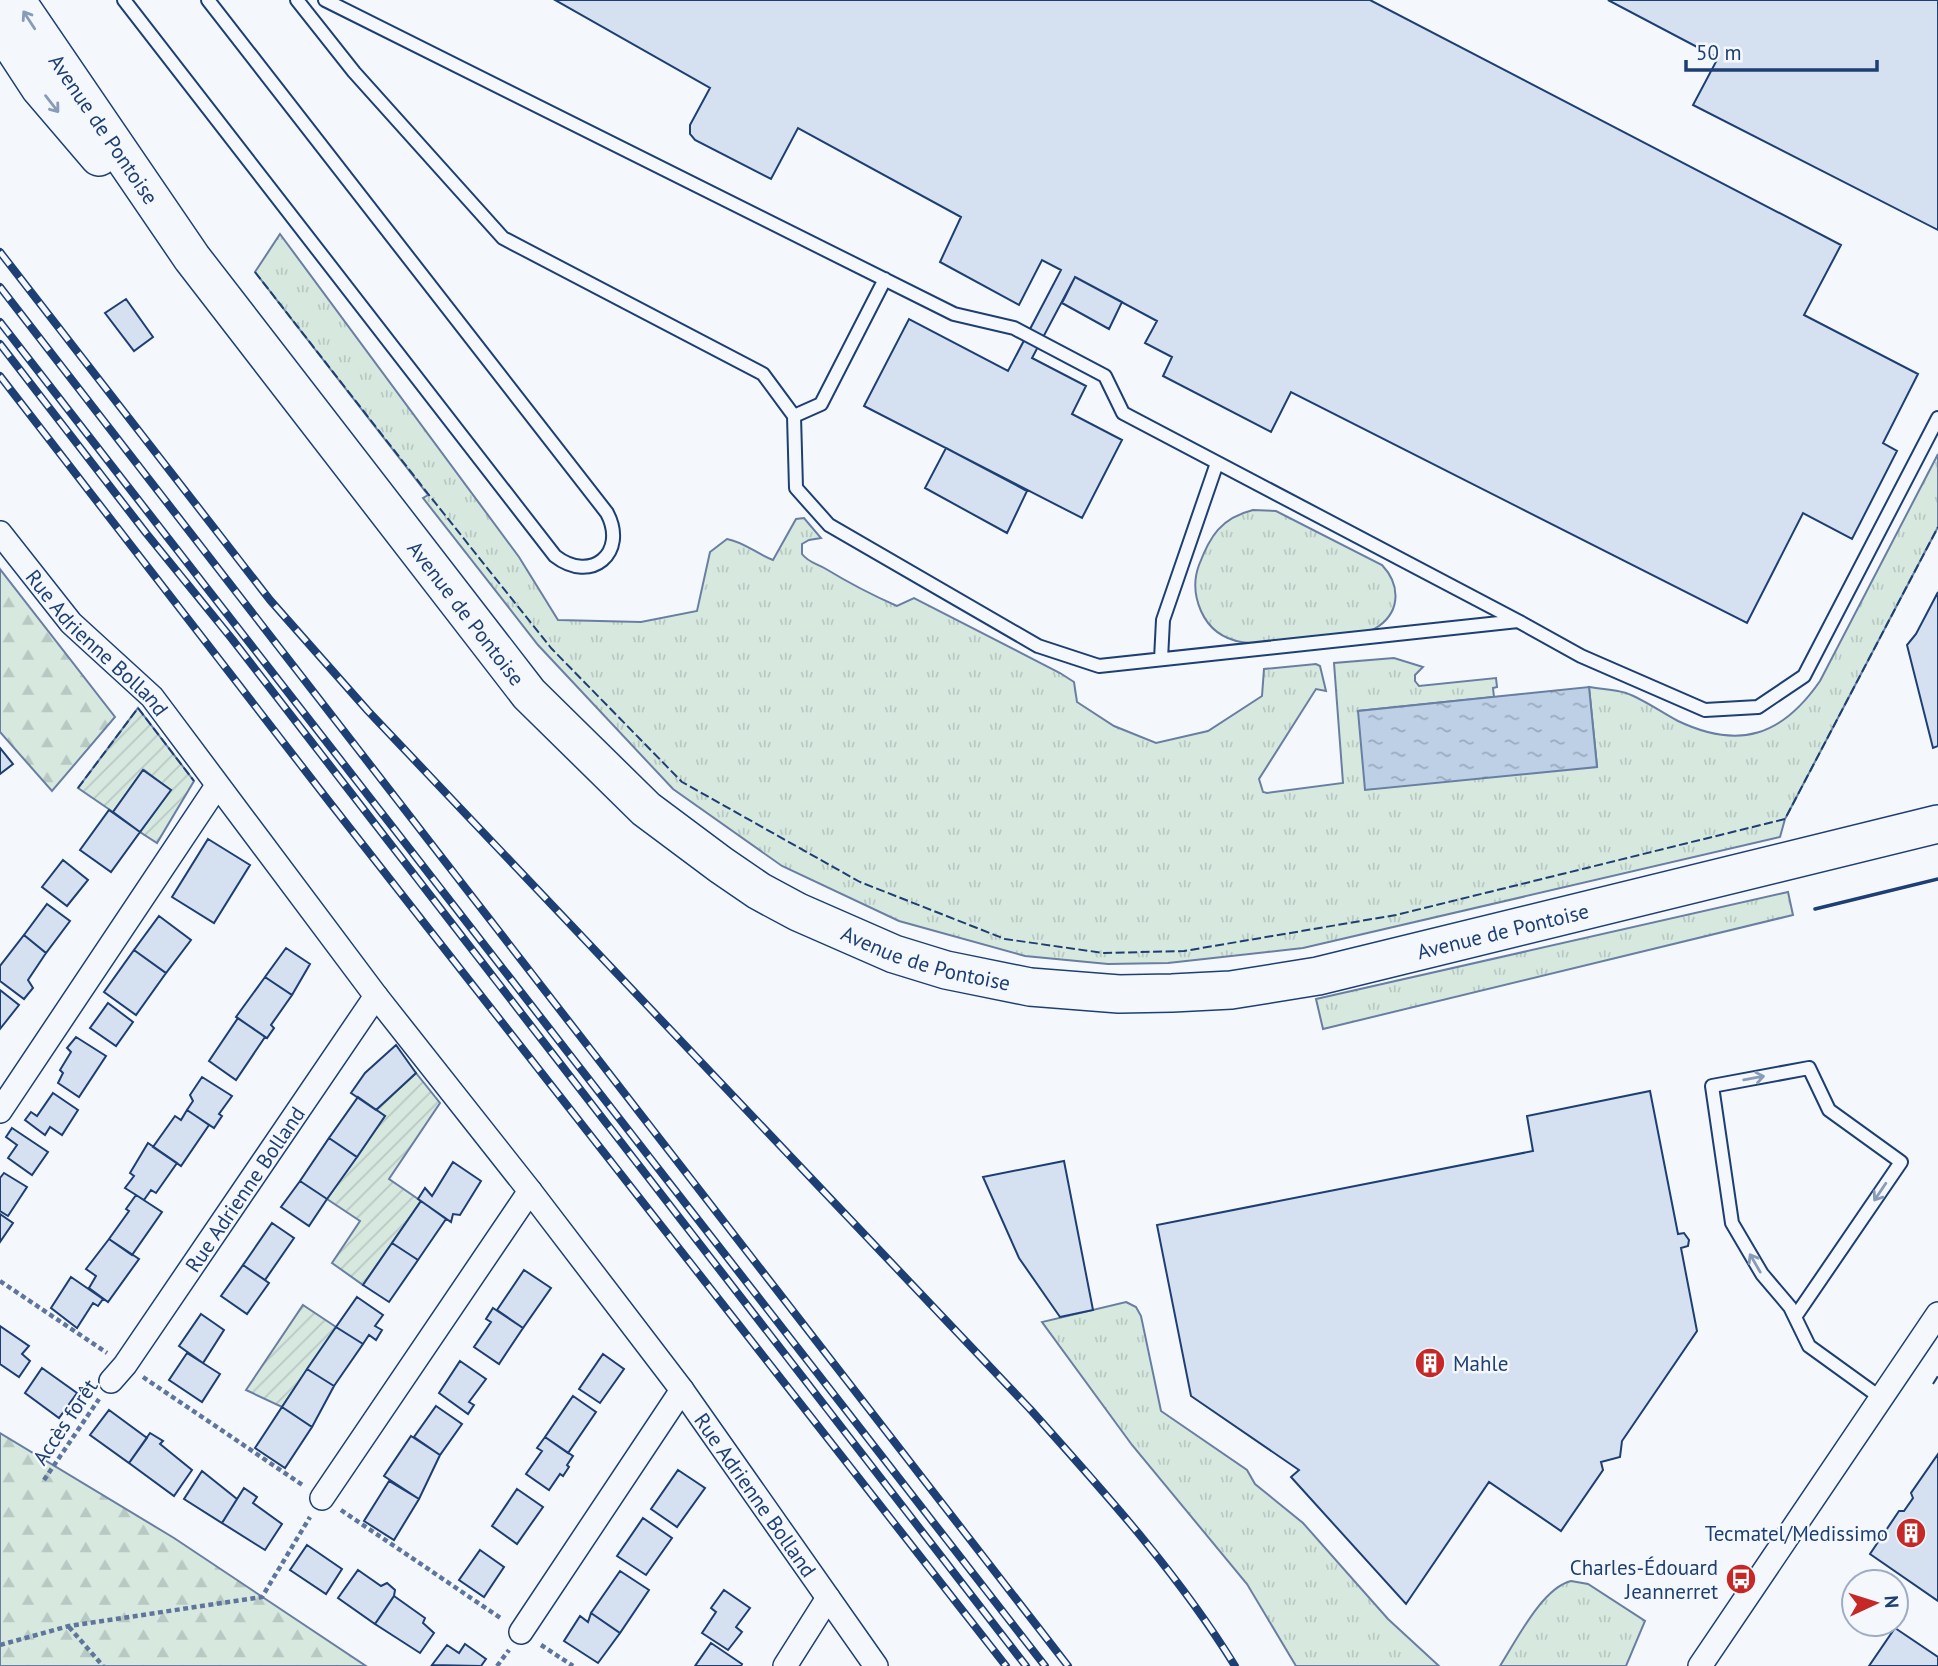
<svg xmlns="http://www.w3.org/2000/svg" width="1938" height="1666" viewBox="0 0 1938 1666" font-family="'PT Sans',sans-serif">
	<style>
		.grass { fill: url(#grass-tufts); stroke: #687fa3; stroke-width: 2 }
		.forest { fill: url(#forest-firs); stroke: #687fa3; stroke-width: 2 }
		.garden { fill: url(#garden-furrows); stroke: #687fa3; stroke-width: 2 }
		.water { fill: url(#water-ripples); stroke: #687fa3; stroke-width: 2 }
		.building { fill: #d5e0f0; stroke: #1d3f73; stroke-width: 2 }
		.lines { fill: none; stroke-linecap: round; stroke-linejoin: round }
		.service-casing { stroke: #1d3f73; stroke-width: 16 }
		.minor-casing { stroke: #1d3f73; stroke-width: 26 }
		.primary-casing { stroke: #1d3f73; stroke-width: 40 }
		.path { stroke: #5e769c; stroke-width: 4.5; stroke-dasharray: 5 3.5; stroke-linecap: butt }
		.service { stroke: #f4f7fb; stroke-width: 12 }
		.minor { stroke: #f4f7fb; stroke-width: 23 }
		.primary { stroke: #f4f7fb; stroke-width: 37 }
		.rail-casing { stroke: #1d3f73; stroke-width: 8 }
		.rail { stroke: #f4f7fb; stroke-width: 5; stroke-dasharray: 16; stroke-linecap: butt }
		.fence { stroke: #1d3f73; stroke-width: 2; stroke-dasharray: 9 3.5; stroke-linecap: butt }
		.wall { stroke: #1d3f73; stroke-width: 3.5 }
		.oneway { stroke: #889bb7 }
		.labels { text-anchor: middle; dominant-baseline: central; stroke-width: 5; stroke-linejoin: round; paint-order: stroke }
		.street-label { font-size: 21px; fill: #1d3f73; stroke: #f4f7fb }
		.poi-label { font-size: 21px; fill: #1d3f73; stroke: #f4f7fb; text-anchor: end }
	</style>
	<defs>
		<pattern id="grass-tufts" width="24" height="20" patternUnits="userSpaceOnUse" patternTransform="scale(1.75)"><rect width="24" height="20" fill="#d7e8df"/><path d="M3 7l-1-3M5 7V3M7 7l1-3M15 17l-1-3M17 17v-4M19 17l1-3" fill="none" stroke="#b8c8c3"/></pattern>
		<pattern id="forest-firs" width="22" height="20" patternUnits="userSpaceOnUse" patternTransform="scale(1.75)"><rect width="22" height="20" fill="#d7e8df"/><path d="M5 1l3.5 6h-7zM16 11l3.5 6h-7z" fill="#b8c8c3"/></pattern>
		<pattern id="garden-furrows" width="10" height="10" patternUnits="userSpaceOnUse" patternTransform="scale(1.75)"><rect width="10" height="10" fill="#d7e8df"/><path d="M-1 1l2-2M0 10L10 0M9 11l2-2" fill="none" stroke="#b8c8c3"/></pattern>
		<pattern id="water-ripples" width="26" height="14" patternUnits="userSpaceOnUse" patternTransform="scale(1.75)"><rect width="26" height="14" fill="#bed0e5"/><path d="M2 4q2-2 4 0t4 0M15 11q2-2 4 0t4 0" fill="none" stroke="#9aaabe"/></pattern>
	</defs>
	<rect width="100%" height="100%" fill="#f4f7fb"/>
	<path class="grass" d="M 280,234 L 519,557 L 558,620 L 641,622 L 697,611 L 710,552 L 727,539 C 744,542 757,554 773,560 L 796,519 L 804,518 L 821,538 L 809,540 L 802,544 L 802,554 C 809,563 816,563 826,569 C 849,583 872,595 897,606 L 914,598 L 1060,673 L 1074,682 L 1077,702 L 1114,726 L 1156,743 L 1208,731 L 1262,696 L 1264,669 L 1316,664 L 1320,666 L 1326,691 L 1316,689 L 1259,779 L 1263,792 L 1267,793 L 1343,783 L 1334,663 L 1394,658 L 1423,667 L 1415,675 L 1415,681 L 1419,686 L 1496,678 L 1497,687 L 1493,688 L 1494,697 L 1358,711 L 1597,766 L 1589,687 C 1600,689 1615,689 1626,693 C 1643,699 1661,712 1678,721 C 1739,750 1782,736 1820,681 L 1938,454 L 1938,527 L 1785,819 L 1780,837 L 1303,948 L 1168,963 L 1108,964 L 1025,956 L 899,921 L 782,866 L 673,789 L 538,645 L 423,498 L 428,495 L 255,272 Z
		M 1253,510 L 1276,511 L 1382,565 C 1400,584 1401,610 1379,626 C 1364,637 1335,635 1316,637 C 1277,641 1222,658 1201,611 C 1194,595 1193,581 1199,565 C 1210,536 1221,518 1253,510 Z
		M 1788,892 L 1793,915 L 1323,1029 L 1316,999 Z
		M 1126,1302 L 1136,1307 L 1141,1316 L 1161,1411 L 1247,1470 L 1255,1484 L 1303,1523 L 1388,1619 L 1439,1666 L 1296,1666 L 1247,1584 L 1132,1445 L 1042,1322 Z
		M 1571,1581 L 1588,1584 L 1645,1621 L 1626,1666 L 1500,1666 C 1516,1641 1542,1588 1571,1581 Z"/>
	<path class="forest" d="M 0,569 L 115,717 L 52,791 L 0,732 Z
		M 0,1433 L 174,1538 L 366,1666 L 0,1666 Z"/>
	<path class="garden" d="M 138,708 L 194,781 L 157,843 L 140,832 L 170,790 L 144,770 L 113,812 L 78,788 Z
		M 416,1073 L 440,1103 L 389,1179 L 421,1201 L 363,1285 L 332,1263 L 360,1221 L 327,1199 L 385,1116 L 376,1110 Z
		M 303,1305 L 336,1327 L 282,1407 L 246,1390 Z"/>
	<path class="water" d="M 1589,687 L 1597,767 L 1365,790 L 1358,711 Z"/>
	<path class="building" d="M 555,0 L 1370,0 L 1841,245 L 1804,315 L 1918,374 L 1883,443 L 1897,451 L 1852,539 L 1803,513 L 1747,623 L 1291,392 L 1271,432 L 1163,376 L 1172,357 L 1145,343 L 1157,321 L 1075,277 L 1032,358 L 1086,386 L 1072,414 L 1122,440 L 1082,518 L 864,406 L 909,319 L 1008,371 L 1061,270 L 1042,260 L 1019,305 L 940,262 L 961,217 L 798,128 L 771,179 L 695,140 L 690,134 L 690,125 L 710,88 Z
		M 1608,0 L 1938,0 L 1938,230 L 1693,105 L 1718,58 Z
		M 1075,277 L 1122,302 L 1109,329 L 1062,303 Z
		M 126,299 L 153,337 L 134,351 L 105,313 Z
		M 946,448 L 1027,491 L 1007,533 L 925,488 Z
		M 1938,592 L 1938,746 L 1933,748 L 1907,645 L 1916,634 Z
		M 0,748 L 13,764 L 0,774 Z
		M 143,770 L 171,790 L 140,832 L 113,812 Z
		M 109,810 L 140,832 L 111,872 L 80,850 Z
		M 208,839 L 250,865 L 214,923 L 172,897 Z
		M 63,860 L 88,880 L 67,906 L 42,887 Z
		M 47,904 L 70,921 L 46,953 L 24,935 Z
		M 159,916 L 191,940 L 166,973 L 134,950 Z
		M 24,935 L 46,953 L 28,980 L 33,988 L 24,999 L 0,981 L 0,966 Z
		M 286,948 L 310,964 L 292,995 L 265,977 Z
		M 134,950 L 166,973 L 136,1015 L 104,992 Z
		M 265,977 L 292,995 L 271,1025 L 274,1028 L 267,1038 L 236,1017 Z
		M 0,990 L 19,1005 L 0,1029 Z
		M 108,1003 L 133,1022 L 116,1046 L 90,1028 Z
		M 238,1018 L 265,1037 L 236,1080 L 209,1061 Z
		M 76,1037 L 106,1056 L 79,1097 L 58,1083 L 63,1073 L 60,1070 L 71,1052 L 67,1048 Z
		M 396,1045 L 416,1073 L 376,1110 L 351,1093 L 365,1073 Z
		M 202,1077 L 232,1096 L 219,1114 L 222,1116 L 214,1128 L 187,1110 L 193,1101 L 190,1095 Z
		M 1650,1091 L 1678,1234 L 1684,1233 L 1689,1240 L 1688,1246 L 1681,1248 L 1697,1331 L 1622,1441 L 1620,1457 L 1601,1462 L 1603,1470 L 1561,1531 L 1489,1482 L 1406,1604 L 1291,1477 L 1299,1470 L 1191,1396 L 1157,1225 L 1533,1151 L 1527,1116 Z
		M 53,1093 L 78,1110 L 62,1135 L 50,1127 L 45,1135 L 25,1120 L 31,1112 L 37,1116 Z
		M 358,1097 L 385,1116 L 357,1157 L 329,1138 Z
		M 187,1110 L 209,1125 L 181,1166 L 153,1147 L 175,1116 L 181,1120 Z
		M 12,1128 L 48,1152 L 32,1175 L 8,1158 L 17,1145 L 6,1137 Z
		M 329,1138 L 357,1157 L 327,1199 L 300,1181 Z
		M 148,1143 L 177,1163 L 156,1193 L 151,1190 L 144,1200 L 125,1188 L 134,1176 L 130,1173 Z
		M 1064,1161 L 1093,1310 L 1060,1317 L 1019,1258 L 983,1177 Z
		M 453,1162 L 481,1181 L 460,1215 L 453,1214 L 451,1222 L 418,1199 L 425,1188 L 432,1196 Z
		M 4,1173 L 27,1187 L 8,1216 L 0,1211 L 0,1178 Z
		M 300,1181 L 327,1199 L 309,1226 L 281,1207 Z
		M 136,1195 L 162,1212 L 132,1255 L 109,1239 L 129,1211 L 126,1209 Z
		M 421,1201 L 446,1219 L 418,1260 L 392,1243 Z
		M 0,1214 L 13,1223 L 0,1242 Z
		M 272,1223 L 294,1238 L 265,1280 L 243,1265 Z
		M 109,1239 L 139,1259 L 108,1302 L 89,1288 L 96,1276 L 86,1269 Z
		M 392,1243 L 418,1260 L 389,1302 L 363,1285 Z
		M 243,1265 L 269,1283 L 247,1314 L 221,1296 Z
		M 524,1270 L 551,1288 L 523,1328 L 497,1310 Z
		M 71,1277 L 103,1299 L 98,1306 L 93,1303 L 77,1328 L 51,1308 Z
		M 357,1297 L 383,1315 L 375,1326 L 382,1330 L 376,1340 L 369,1335 L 363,1344 L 336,1327 Z
		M 493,1308 L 523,1328 L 499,1364 L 474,1347 L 491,1322 L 486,1319 Z
		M 201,1314 L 224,1330 L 203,1363 L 179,1346 Z
		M 0,1326 L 29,1346 L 22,1354 L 30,1361 L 19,1377 L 0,1364 Z
		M 336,1327 L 363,1344 L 334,1386 L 307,1369 Z
		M 187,1353 L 220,1374 L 202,1402 L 169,1380 Z
		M 603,1354 L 624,1369 L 600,1403 L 579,1389 Z
		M 460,1361 L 486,1379 L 469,1402 L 474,1405 L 468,1414 L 439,1393 Z
		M 42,1368 L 77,1393 L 59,1418 L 25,1393 Z
		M 307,1369 L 334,1386 L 312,1427 L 282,1407 Z
		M 573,1396 L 596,1412 L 568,1453 L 545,1437 Z
		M 436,1406 L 462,1424 L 440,1455 L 414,1437 Z
		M 282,1407 L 312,1427 L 285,1468 L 255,1448 Z
		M 109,1410 L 147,1438 L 129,1463 L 90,1435 Z
		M 150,1433 L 163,1441 L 160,1444 L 192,1470 L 174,1496 L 129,1463 Z
		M 411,1436 L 440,1455 L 419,1499 L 384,1476 Z
		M 545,1437 L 573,1456 L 567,1465 L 569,1467 L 563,1476 L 560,1474 L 549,1490 L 526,1474 L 542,1451 L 537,1448 Z
		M 1938,1454 L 1938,1601 L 1870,1554 L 1899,1511 L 1904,1511 L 1913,1498 L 1911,1493 Z
		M 678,1470 L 705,1488 L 677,1527 L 651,1509 Z
		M 202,1471 L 237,1499 L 222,1523 L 184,1499 Z
		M 389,1481 L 419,1499 L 394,1540 L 364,1521 Z
		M 244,1488 L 257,1497 L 253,1503 L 282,1524 L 265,1550 L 222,1523 Z
		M 517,1489 L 543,1507 L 517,1544 L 492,1526 Z
		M 643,1518 L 672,1538 L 646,1575 L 617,1556 Z
		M 307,1545 L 342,1569 L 326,1594 L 290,1570 Z
		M 480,1550 L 504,1567 L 484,1597 L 459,1580 Z
		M 358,1570 L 381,1586 L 387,1583 L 395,1590 L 394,1596 L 375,1624 L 338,1598 Z
		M 620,1571 L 649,1590 L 620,1633 L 591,1613 Z
		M 724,1590 L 750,1608 L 736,1627 L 742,1632 L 728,1650 L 702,1633 L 716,1612 L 711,1608 Z
		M 394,1596 L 425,1618 L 423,1623 L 434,1633 L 420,1653 L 375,1624 Z
		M 591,1613 L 620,1633 L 598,1663 L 564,1641 L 580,1616 L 588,1622 Z
		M 1895,1628 L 1938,1657 L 1938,1666 L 1869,1666 Z
		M 711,1643 L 742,1664 L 741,1666 L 695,1666 Z
		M 465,1644 L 486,1659 L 481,1666 L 432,1665 L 447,1645 L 459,1653 Z"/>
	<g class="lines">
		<g class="service-casing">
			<path id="service" d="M 124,0 L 555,556 C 591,584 628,553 607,513 L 208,0
				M 297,0 L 354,72 L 503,238 L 763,374 L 794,416 L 796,488 L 829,525 L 1038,646 L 1099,666 L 1518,621 L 1581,656 L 1705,710 L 1758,707 L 1804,676 L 1938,418
				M 325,0 L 954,314 L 1014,328 L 1105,376 L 1123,413 L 1518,621
				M 794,416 L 821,404 L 885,279
				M 1161,659 L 1163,620 L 1217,463
				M 1795,1317 L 1901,1162 L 1829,1110 L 1809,1068 L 1712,1086 L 1732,1223 L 1762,1274 L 1790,1307 L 1809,1346 L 1881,1398"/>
		</g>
		<g class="minor-casing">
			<g id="minor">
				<path id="s1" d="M 0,533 L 71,623 L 152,697 L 376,996 L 530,1191 L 682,1390 L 876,1666"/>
				<path d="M 0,1111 L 217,786"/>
				<path id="s2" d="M 111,1381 L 125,1365 L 376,996"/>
				<path d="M 322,1498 L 530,1191"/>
				<path d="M 521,1632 L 682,1390"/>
				<path d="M 785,1666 L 828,1598"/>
				<path d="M 1700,1666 L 1938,1314"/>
			</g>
		</g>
		<g class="primary-casing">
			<g id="primary">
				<path id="s3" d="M 16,0 L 192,258 L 529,694 L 646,809 L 721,865 L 759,891 L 798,912 L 894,954 L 946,970 L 1030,987 L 1119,994 L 1172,993 L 1231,990 L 1318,976 L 1938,824"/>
				<path d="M 0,27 L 40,88 L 99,157"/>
			</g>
		</g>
		<path class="path" d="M 0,1281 L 107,1353
			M 143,1377 L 304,1486
			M 44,1480 L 99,1399
			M 341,1510 L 502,1619
			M 69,1627 L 103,1666
			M 0,1645 L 69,1626 L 262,1597 L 310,1517
			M 541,1645 L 573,1666
			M 497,1666 L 509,1650"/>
		<use href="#service" class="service"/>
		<use href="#minor" class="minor"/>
		<use href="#primary" class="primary"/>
		<g class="rail-casing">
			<path id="rail" d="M 0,252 L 270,600 L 368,711 L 1030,1409 C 1103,1491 1178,1573 1235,1666
				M 0,287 L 1068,1666
				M 0,322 L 1045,1666
				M 0,344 L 146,533 L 232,639 L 1026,1666
				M 0,376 L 331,804 L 1006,1666"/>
		</g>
		<use href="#rail" class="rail"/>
		<path class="fence" d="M 255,272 L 429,495 L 551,648 L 682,782 L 860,882 L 1005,939 L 1104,953 L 1184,951 L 1396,915 L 1785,819 L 1938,527
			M 78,788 L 138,708 L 194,781
			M 1933,1384 L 1938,1376"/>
		<path class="wall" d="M 1815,909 L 1938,879"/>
	</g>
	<defs><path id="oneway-shaft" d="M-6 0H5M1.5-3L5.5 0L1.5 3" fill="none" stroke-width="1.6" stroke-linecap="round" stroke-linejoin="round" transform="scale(1.75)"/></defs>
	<g class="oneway">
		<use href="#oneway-shaft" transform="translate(29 20) rotate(-123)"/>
		<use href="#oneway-shaft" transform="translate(52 104) rotate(52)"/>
		<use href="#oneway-shaft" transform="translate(1754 1078) rotate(-10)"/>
		<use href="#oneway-shaft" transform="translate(1880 1192) rotate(124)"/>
		<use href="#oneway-shaft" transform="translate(1755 1263) rotate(-120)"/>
	</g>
	<defs>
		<g id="building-disc" transform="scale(1.575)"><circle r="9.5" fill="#c62828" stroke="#f4f7fb"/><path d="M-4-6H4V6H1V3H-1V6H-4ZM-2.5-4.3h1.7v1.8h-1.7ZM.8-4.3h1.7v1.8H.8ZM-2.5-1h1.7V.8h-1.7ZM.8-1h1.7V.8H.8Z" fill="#fff"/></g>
		<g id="bus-disc" transform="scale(1.575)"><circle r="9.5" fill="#c62828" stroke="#f4f7fb"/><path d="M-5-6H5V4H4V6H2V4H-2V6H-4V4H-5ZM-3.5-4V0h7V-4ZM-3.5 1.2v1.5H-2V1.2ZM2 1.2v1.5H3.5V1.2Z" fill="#fff"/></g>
	</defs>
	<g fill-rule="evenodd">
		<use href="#building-disc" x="1430" y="1363"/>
		<use href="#building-disc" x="1911" y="1533"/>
		<use href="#bus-disc" x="1741" y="1579"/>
	</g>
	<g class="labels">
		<g class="street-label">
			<text stroke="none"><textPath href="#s3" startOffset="156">Avenue de Pontoise</textPath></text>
			<text stroke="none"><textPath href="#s3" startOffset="761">Avenue de Pontoise</textPath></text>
			<text stroke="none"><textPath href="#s1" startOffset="147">Rue Adrienne Bolland</textPath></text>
			<text stroke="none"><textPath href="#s3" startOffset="1936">Avenue de Pontoise</textPath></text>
			<text stroke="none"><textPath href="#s3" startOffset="1348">Avenue de Pontoise</textPath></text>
			<text stroke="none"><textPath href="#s2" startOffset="234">Rue Adrienne Bolland</textPath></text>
			<text transform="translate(65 1422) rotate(-56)">Accès forêt</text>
			<text stroke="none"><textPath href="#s1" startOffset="1225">Rue Adrienne Bolland</textPath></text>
		</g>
		<g class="poi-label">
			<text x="1453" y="1363" text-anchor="start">Mahle</text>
			<text x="1888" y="1533">Tecmatel/Medissimo</text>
			<text x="1718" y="1567">Charles-Édouard<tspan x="1718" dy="24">Jeannerret</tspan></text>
		</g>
	</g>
	<g transform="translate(1875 1603) rotate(86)"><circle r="33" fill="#f4f7fb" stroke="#9eadc5" stroke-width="2"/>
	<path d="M0-5L12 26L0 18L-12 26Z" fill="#c62828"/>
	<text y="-10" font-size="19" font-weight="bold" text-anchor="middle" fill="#1d3f73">N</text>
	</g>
	<path d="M1686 60v10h191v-10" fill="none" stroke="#1d3f73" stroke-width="3.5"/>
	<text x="1696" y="60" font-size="21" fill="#1d3f73" stroke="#f4f7fb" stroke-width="5" paint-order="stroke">50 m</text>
</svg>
